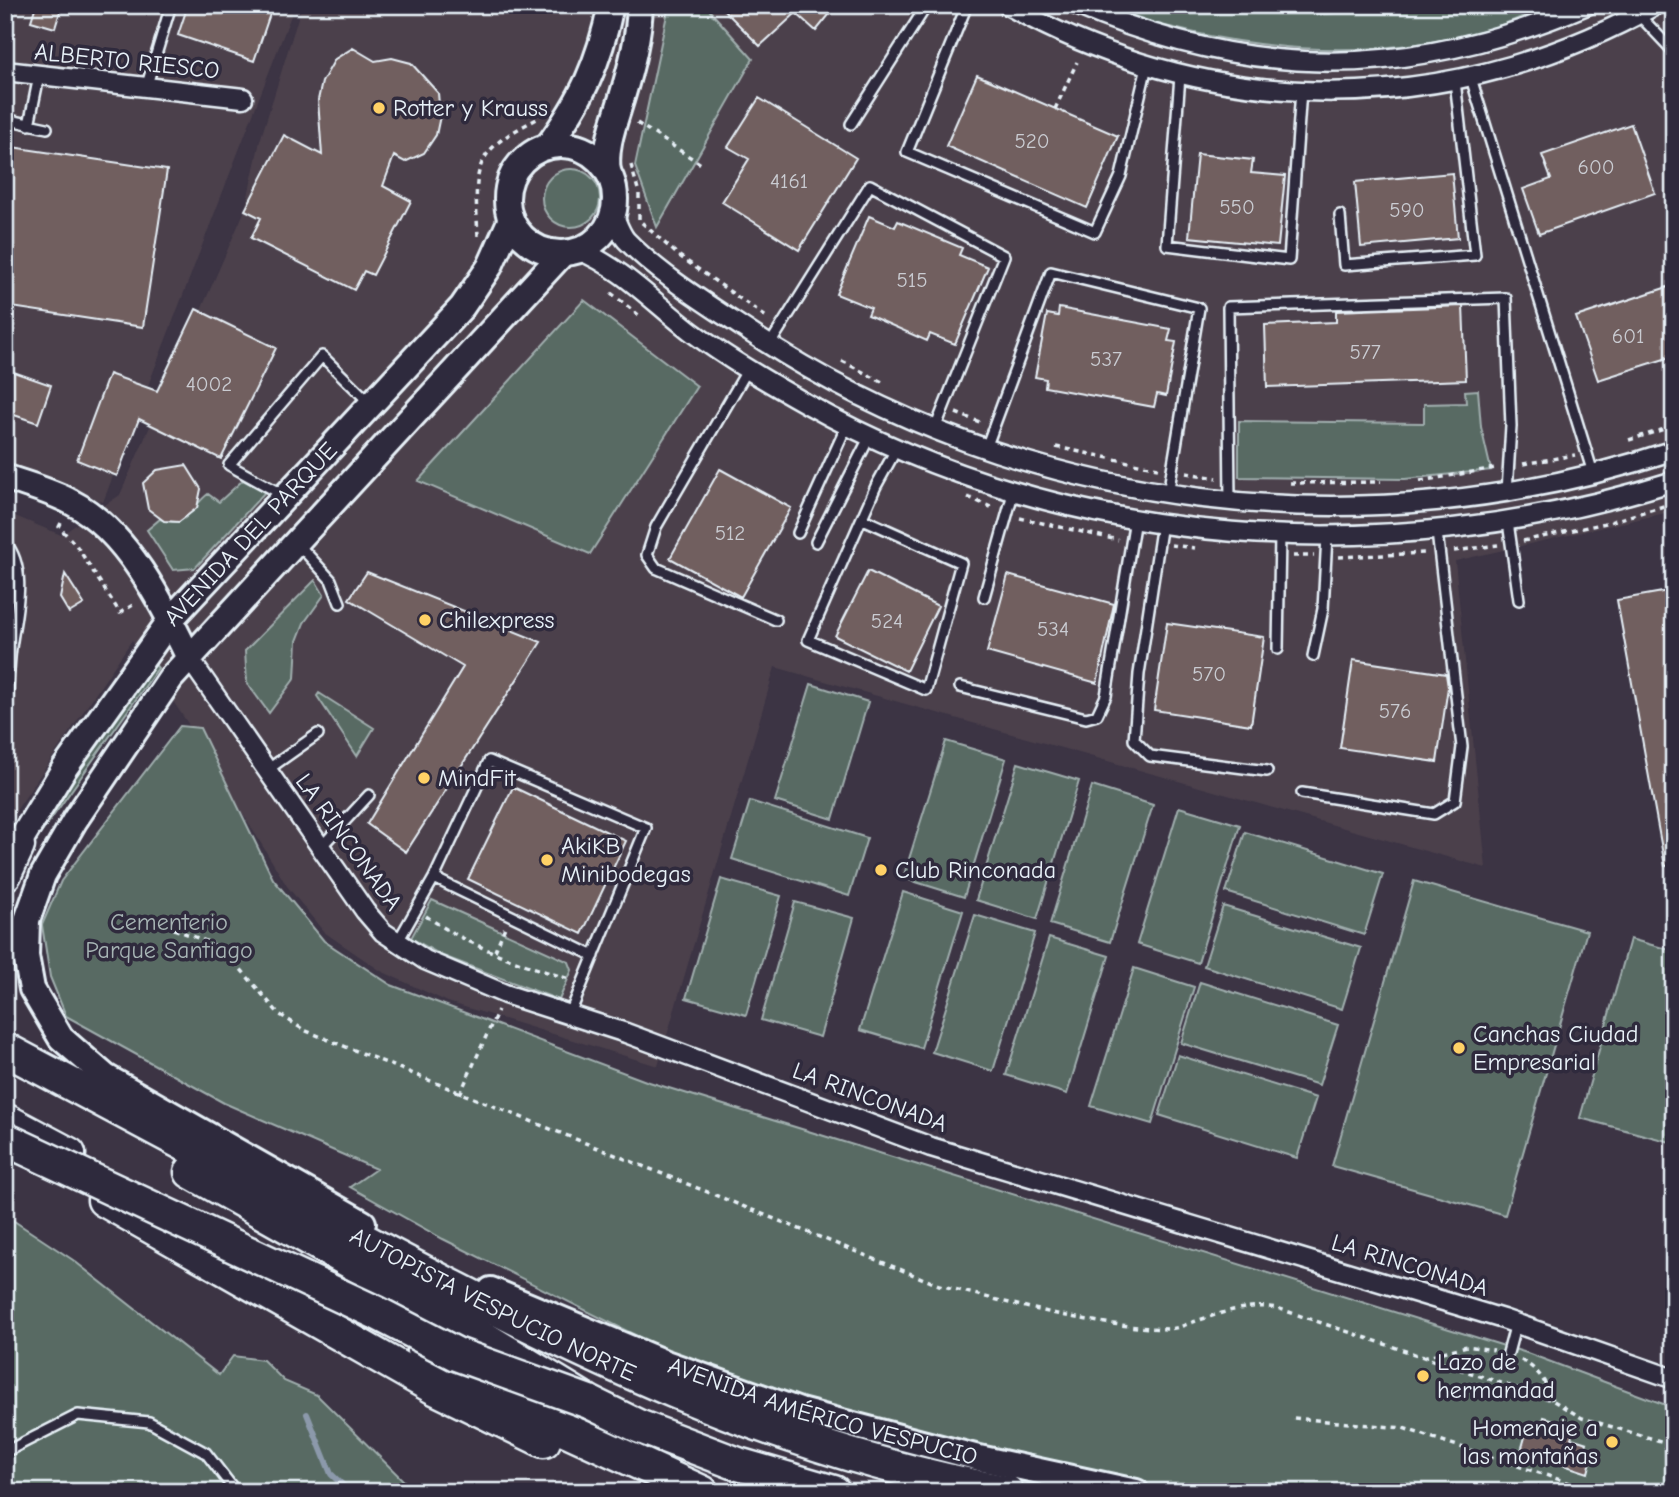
<svg xmlns="http://www.w3.org/2000/svg" width="1679" height="1497" viewBox="0 0 1679 1497" font-family="'Comic Neue',sans-serif">
	<style>
		.built { fill: #4c414c }
		.green { fill: #586b64; stroke: #a0aeae; stroke-width: 2 }
		.lines { fill: none; stroke-linecap: round; stroke-linejoin: round }
		.stream { stroke: #8c99ab; stroke-width: 6 }
		.building { fill: #715e5e; stroke: #e8f1f8; stroke-width: 2 }
		.lane-casing { stroke: #e8f1f8; stroke-width: 14 }
		.street-casing { stroke: #e8f1f8; stroke-width: 23 }
		.secondary-casing { stroke: #e8f1f8; stroke-width: 30 }
		.highway-casing { stroke: #e8f1f8; stroke-width: 37 }
		.path { stroke: #e8f1f8; stroke-width: 3.5; stroke-dasharray: 5 5; stroke-linecap: butt }
		.lane { stroke: #2f2a3d; stroke-width: 9 }
		.street { stroke: #2f2a3d; stroke-width: 18 }
		.secondary { stroke: #2f2a3d; stroke-width: 24 }
		.highway { stroke: #2f2a3d; stroke-width: 32 }
		.highway-bridge-casing { stroke: #e8f1f8; stroke-width: 37; stroke-linecap: butt }
		.highway-bridge { stroke: #2f2a3d; stroke-width: 32 }
		.poi-dot { fill: #ffd166; stroke: #2f2a3d; stroke-width: 2.5 }
		.labels { text-anchor: middle; dominant-baseline: central; stroke-width: 7; stroke-linejoin: round; paint-order: stroke }
		.number-label { font-size: 21px; fill: #caccd2 }
		.street-label { font-size: 24px; fill: #e8f1f8; stroke: #2f2a3d }
		.poi-label { font-size: 24px; fill: #e8f1f8; stroke: #2f2a3d; text-anchor: start }
		.park-label { font-size: 24px; fill: #a7b5b5; stroke: #2f2a3d }
	</style>
	<rect width="100%" height="100%" fill="#3c3444"/>
	<filter id="ink" filterUnits="userSpaceOnUse"><feTurbulence type="fractalNoise" baseFrequency=".0143" numOctaves="2"/><feDisplacementMap in="SourceGraphic" scale="14" xChannelSelector="R" yChannelSelector="G"/><feConvolveMatrix kernelMatrix="1 2 1 2 8 2 1 2 1" color-interpolation-filters="sRGB"/></filter>
	<g filter="url(#ink)">
		<path class="built" d="M 5,5 L 295,5 L 103,502 L 5,463 Z
			M 302,5 L 1674,5 L 1674,511 L 1455,561 L 1486,868 L 775,667 L 658,1066 L 448,1002 L 381,971 L 324,932 L 287,886 L 187,722 L 132,640 L 5,827 L 5,512 L 61,535 L 120,495 L 245,210 L 260,141 Z"/>
		<path class="green" d="M 669,5 L 710,5 L 710,11 L 753,59 L 657,227 L 635,166 Z
			M 1095,5 L 1253,5 L 1322,14 L 1391,9 L 1395,5 L 1551,5 C 1531,13 1512,22 1492,28 C 1359,67 1224,49 1095,5 Z
			M542 198a29 29 0 1 1 58 0a29 29 0 1 1-58 0Z
			M 584,300 L 697,386 L 590,554 L 418,481 Z
			M 1478,390 L 1481,427 L 1491,470 L 1405,479 L 1239,477 L 1239,421 L 1424,423 L 1424,404 L 1466,403 L 1465,391 Z
			M 243,480 L 265,492 L 195,568 L 173,570 L 147,530 L 160,519 C 188,530 191,506 208,494 L 219,502 Z
			M 315,580 L 324,595 L 304,623 L 297,641 L 295,678 L 269,713 L 247,683 L 245,651 Z
			M 153,662 L 158,668 L 23,859 L 55,801 Z
			M 811,684 L 868,702 L 833,819 L 775,801 Z
			M 319,693 L 374,728 L 357,756 L 317,696 Z
			M 180,726 L 200,728 L 273,879 L 324,941 L 391,985 L 646,1081 L 1527,1353 L 1674,1408 L 1674,1492 L 1164,1492 L 1013,1458 L 795,1400 L 669,1352 L 443,1239 L 350,1187 L 376,1169 L 224,1103 L 66,1016 L 50,977 L 42,925 L 61,881 Z
			M 946,741 L 1006,759 L 964,897 L 903,878 Z
			M 1018,763 L 1079,781 L 1037,919 L 976,900 Z
			M 1092,786 L 1153,805 L 1110,942 L 1050,924 Z
			M 750,801 L 867,838 L 849,896 L 732,859 Z
			M 1179,807 L 1240,825 L 1198,963 L 1137,944 Z
			M 1245,832 L 1383,874 L 1364,935 L 1226,892 Z
			M 721,879 L 781,896 L 746,1015 L 686,998 Z
			M 1414,881 L 1587,931 L 1505,1215 L 1332,1166 Z
			M 903,892 L 963,911 L 921,1048 L 860,1030 Z
			M 432,900 L 569,962 L 572,970 L 559,1000 L 443,956 L 411,938 Z
			M 795,902 L 854,918 L 820,1037 L 761,1020 Z
			M 1223,906 L 1361,948 L 1342,1009 L 1204,966 Z
			M 975,915 L 1035,933 L 993,1071 L 932,1052 Z
			M 1049,938 L 1109,956 L 1067,1094 L 1006,1075 Z
			M 1630,939 L 1674,951 L 1674,1143 L 1580,1118 Z
			M 1134,968 L 1194,987 L 1152,1124 L 1091,1106 Z
			M 1200,982 L 1338,1025 L 1319,1085 L 1181,1043 Z
			M 1178,1055 L 1316,1098 L 1297,1158 L 1159,1115 Z
			M 5,1215 L 73,1260 L 219,1375 L 233,1356 L 263,1360 L 284,1381 L 317,1395 L 415,1492 L 5,1492 Z"/>
		<g class="lines">
			<path class="stream" d="M 307,1414 L 331,1474 L 350,1492"/>
		</g>
		<path class="building" d="M 36,5 L 62,5 L 55,28 L 31,21 Z
			M 188,5 L 207,10 L 209,5 L 273,5 L 254,61 L 178,35 Z
			M 719,5 L 837,5 L 816,31 L 796,13 L 760,46 Z
			M 353,48 L 375,61 L 392,58 L 411,63 L 438,93 L 440,116 L 436,135 L 424,153 L 405,162 L 394,156 L 383,186 L 411,201 L 373,275 L 364,271 L 354,290 L 251,238 L 261,218 L 245,210 L 284,135 L 322,155 L 318,100 L 322,82 L 335,59 Z
			M 977,75 L 1118,136 L 1087,208 L 946,146 Z
			M 759,98 L 856,158 L 799,250 L 722,202 L 749,159 L 728,147 Z
			M 1631,124 L 1655,193 L 1539,234 L 1523,189 L 1551,179 L 1542,155 Z
			M 5,146 L 167,170 L 143,327 L 5,306 Z
			M 1197,154 L 1253,160 L 1251,173 L 1285,176 L 1278,246 L 1189,237 Z
			M 1452,173 L 1458,238 L 1361,247 L 1355,182 Z
			M 869,216 L 895,227 L 898,221 L 962,248 L 959,255 L 988,267 L 955,344 L 930,334 L 927,341 L 868,315 L 871,308 L 836,294 Z
			M 1674,285 L 1674,356 L 1598,380 L 1576,317 Z
			M 1463,306 L 1466,380 L 1267,387 L 1265,325 L 1336,322 L 1336,311 Z
			M 1059,308 L 1171,329 L 1168,341 L 1176,342 L 1166,396 L 1157,394 L 1154,407 L 1045,387 L 1046,379 L 1035,377 L 1047,314 L 1058,316 Z
			M 196,309 L 276,348 L 221,459 L 139,419 L 117,476 L 77,460 L 109,374 L 157,391 Z
			M 5,369 L 51,385 L 38,423 L 5,412 Z
			M 186,465 L 201,489 L 197,508 L 179,522 L 164,521 L 148,509 L 143,483 L 157,470 Z
			M 720,469 L 791,508 L 741,597 L 670,558 Z
			M 868,571 L 938,606 L 906,671 L 835,636 Z
			M 367,572 L 541,642 L 406,852 L 367,824 L 463,667 L 349,599 Z
			M 65,574 L 84,604 L 69,613 L 60,598 Z
			M 1008,575 L 1114,604 L 1097,683 L 987,652 Z
			M 1674,590 L 1674,865 L 1665,866 L 1617,600 Z
			M 1167,623 L 1264,637 L 1251,725 L 1154,710 Z
			M 1353,660 L 1446,674 L 1448,687 L 1437,762 L 1340,748 Z
			M 513,787 L 626,841 L 582,934 L 468,879 Z
			M 1544,1417 L 1575,1426 L 1571,1438 L 1587,1443 L 1583,1454 L 1592,1457 L 1588,1473 L 1521,1451 L 1527,1430 L 1539,1434 Z"/>
		<g class="lines">
			<g class="lane-casing">
				<path id="lane" d="M 967,5 L 907,152 L 1095,232 L 1121,176 L 1147,66
					M 1639,15 L 1674,52
					M 1180,76 L 1167,245 L 1289,260 L 1301,90
					M 1471,78 L 1593,473
					M 146,88 L 171,5
					M 5,119 L 47,128
					M 851,124 L 927,5
					M 29,125 L 39,76
					M 1340,215 L 1344,265 L 1475,255 L 1455,81
					M 770,344 L 870,185 L 1004,256 L 935,429
					M 748,369 L 656,527 L 647,555 L 656,568 L 776,620
					M 986,448 L 1051,272 L 1199,308 L 1168,494
					M 283,495 L 229,465 L 322,356 L 371,404
					M 1230,502 L 1228,307 L 1506,298 L 1511,426 L 1507,492
					M 863,519 L 961,563 L 926,690 L 808,640 L 876,486 L 897,448
					M 1508,522 L 1519,600
					M 1162,523 L 1139,674 L 1134,740 L 1150,756 L 1267,771
					M 798,533 L 847,425
					M 5,542 C 29,570 15,615 11,648 C 8,673 8,699 5,724
					M 816,542 L 870,436
					M 297,543 L 331,580 L 340,603
					M 984,597 L 1014,490
					M 1278,649 L 1280,535
					M 1313,656 L 1323,609 L 1327,536
					M 960,687 L 1086,718 L 1097,715 L 1106,696 L 1135,519
					M 267,770 L 318,734
					M 1302,793 L 1434,814 L 1455,801 L 1462,747 L 1437,532
					M 321,847 L 369,795
					M 434,878 L 594,956
					M 397,943 L 434,878 L 489,761 L 646,828 L 569,1016
					M 1508,1353 L 1516,1323
					M 5,1452 L 78,1415 L 149,1422 L 206,1453 L 236,1492"/>
			</g>
			<g class="street-casing">
				<path id="street" d="M 1007,5 C 1214,121 1449,120 1656,5
					M 1076,5 C 1253,81 1410,80 1587,5
					M 5,71 L 243,98
					M 613,214 C 617,223 620,233 626,240 C 661,276 709,305 751,333 C 1021,512 1367,554 1674,450
					M 578,250 C 622,267 655,304 692,332 C 728,359 768,382 807,404 C 1070,552 1389,571 1674,481
					M 189,658 L 365,911 L 383,932 L 425,960 L 505,994 L 626,1033 L 931,1147 L 1503,1319 L 1674,1379"/>
			</g>
			<g class="secondary-casing">
				<g id="secondary">
					<circle cx="561" cy="199" r="54"/>
					<path d="M 547,147 C 582,99 599,64 611,5"/>
					<path d="M 608,172 C 604,147 615,121 622,97 C 631,67 639,37 640,5"/>
					<path d="M 5,477 C 27,485 51,491 71,502 C 126,530 163,604 189,658"/>
					<path id="s1" d="M 9,859 L 64,769 L 171,619 L 462,307 L 490,266 L 511,219"/>
					<path d="M 363,1223 L 106,1077 L 61,1038 L 32,989 L 26,956 L 27,920 L 43,875 L 75,820 L 171,678 L 563,253"/>
					<path id="s2" d="M 491,1290 L 663,1362 L 800,1411 L 979,1458 L 1136,1492"/>
				</g>
			</g>
			<g class="highway-casing">
				<g id="highway">
					<path d="M 5,874 L 18,846"/>
					<path id="s3" d="M 5,1049 C 124,1112 243,1176 362,1239 C 567,1348 775,1452 1007,1492"/>
					<path d="M 5,1120 L 69,1154"/>
					<path d="M 191,1172 L 466,1327 L 589,1402 L 638,1426 L 738,1464 L 834,1492"/>
					<path d="M 104,1200 L 433,1387 L 544,1441"/>
					<path d="M 423,1350 L 545,1420 L 702,1492"/>
				</g>
			</g>
			<path class="path" d="M 1055,109 L 1077,62
				M 637,123 L 701,164
				M 631,165 L 639,193 L 639,220 L 678,255 L 769,319
				M 478,236 C 474,166 472,151 539,118
				M 611,293 L 641,317
				M 842,361 L 882,382
				M 956,413 L 982,423
				M 1629,440 L 1674,426
				M 1056,447 L 1158,468
				M 1523,464 L 1575,455
				M 1186,473 L 1217,478
				M 1420,481 L 1495,468
				M 1290,483 L 1381,482
				M 968,497 L 993,508
				M 1020,518 L 1118,540
				M 61,523 L 59,527 L 76,545 L 120,613 L 136,603
				M 1523,541 L 1606,523 L 1674,503
				M 1171,545 L 1195,548
				M 1454,551 L 1498,545
				M 1293,556 L 1314,556
				M 1339,557 L 1425,553
				M 426,916 C 468,946 521,964 569,979
				M 174,929 L 211,943 L 233,960 L 279,1014 L 304,1030 L 939,1285 C 1013,1304 1091,1326 1167,1329 C 1176,1329 1185,1325 1193,1322 C 1222,1313 1246,1303 1277,1308 L 1552,1400 L 1582,1418 L 1674,1445
				M 495,951 L 505,927
				M 460,1094 L 498,1010
				M 1423,1357 L 1467,1346 L 1494,1350
				M 1521,1360 C 1538,1369 1546,1381 1552,1400
				M 1294,1418 L 1403,1428 L 1597,1492"/>
			<use href="#lane" class="lane"/>
			<use href="#street" class="street"/>
			<use href="#secondary" class="secondary"/>
			<use href="#highway" class="highway"/>
			<g class="highway-bridge-casing">
				<path id="highway-bridge" d="M 5,1139 L 375,1312 L 456,1354 L 589,1402"/>
			</g>
			<use href="#highway-bridge" class="highway-bridge"/>
		</g>
	</g>
	<g class="poi-dot">
		<circle cx="379" cy="108" r="7"/>
		<circle cx="425" cy="620" r="7"/>
		<circle cx="424" cy="778" r="7"/>
		<circle cx="547" cy="860" r="7"/>
		<circle cx="881" cy="870" r="7"/>
		<circle cx="1459" cy="1048" r="7"/>
		<circle cx="1423" cy="1376" r="7"/>
		<circle cx="1612" cy="1442" r="7"/>
	</g>
	<g class="labels">
		<g class="number-label">
			<text x="1032" y="141">520</text>
			<text x="1596" y="167">600</text>
			<text x="789" y="181">4161</text>
			<text x="1237" y="207">550</text>
			<text x="1407" y="210">590</text>
			<text x="912" y="280">515</text>
			<text x="1628" y="336">601</text>
			<text x="1365" y="352">577</text>
			<text x="1106" y="359">537</text>
			<text x="209" y="384">4002</text>
			<text x="730" y="533">512</text>
			<text x="887" y="621">524</text>
			<text x="1053" y="629">534</text>
			<text x="1209" y="674">570</text>
			<text x="1395" y="711">576</text>
		</g>
		<g class="street-label">
			<text transform="translate(127 61) rotate(6)">ALBERTO RIESCO</text>
			<text stroke="none"><textPath href="#s1" startOffset="406">AVENIDA DEL PARQUE</textPath></text>
			<text transform="translate(349 842) rotate(54)">LA RINCONADA</text>
			<text transform="translate(870 1097) rotate(20)">LA RINCONADA</text>
			<text transform="translate(1410 1265) rotate(17)">LA RINCONADA</text>
			<text stroke="none"><textPath href="#s3" startOffset="551">AUTOPISTA VESPUCIO NORTE</textPath></text>
			<text stroke="none"><textPath href="#s2" startOffset="354">AVENIDA AMÉRICO VESPUCIO</textPath></text>
		</g>
		<g class="poi-label">
			<text x="393" y="108">Rotter y Krauss</text>
			<text x="439" y="620">Chilexpress</text>
			<text x="438" y="778">MindFit</text>
			<text x="561" y="846">AkiKB<tspan x="561" dy="28">Minibodegas</tspan></text>
			<text x="895" y="870">Club Rinconada</text>
			<text x="1473" y="1034">Canchas Ciudad<tspan x="1473" dy="28">Empresarial</tspan></text>
			<text x="1437" y="1362">Lazo de<tspan x="1437" dy="28">hermandad</tspan></text>
			<text x="1598" y="1428" text-anchor="end">Homenaje a<tspan x="1598" dy="28">las montañas</tspan></text>
		</g>
		<g class="park-label">
			<text x="169" y="922">Cementerio<tspan x="169" dy="28">Parque Santiago</tspan></text>
		</g>
	</g>
	<rect width="1679" height="1497" fill="none" stroke="#2f2a3d" stroke-width="28"/>
	<rect x="14" y="14" width="1651" height="1469" fill="none" stroke="#e8f1f8" stroke-width="2.5" filter="url(#ink)"/>
</svg>
